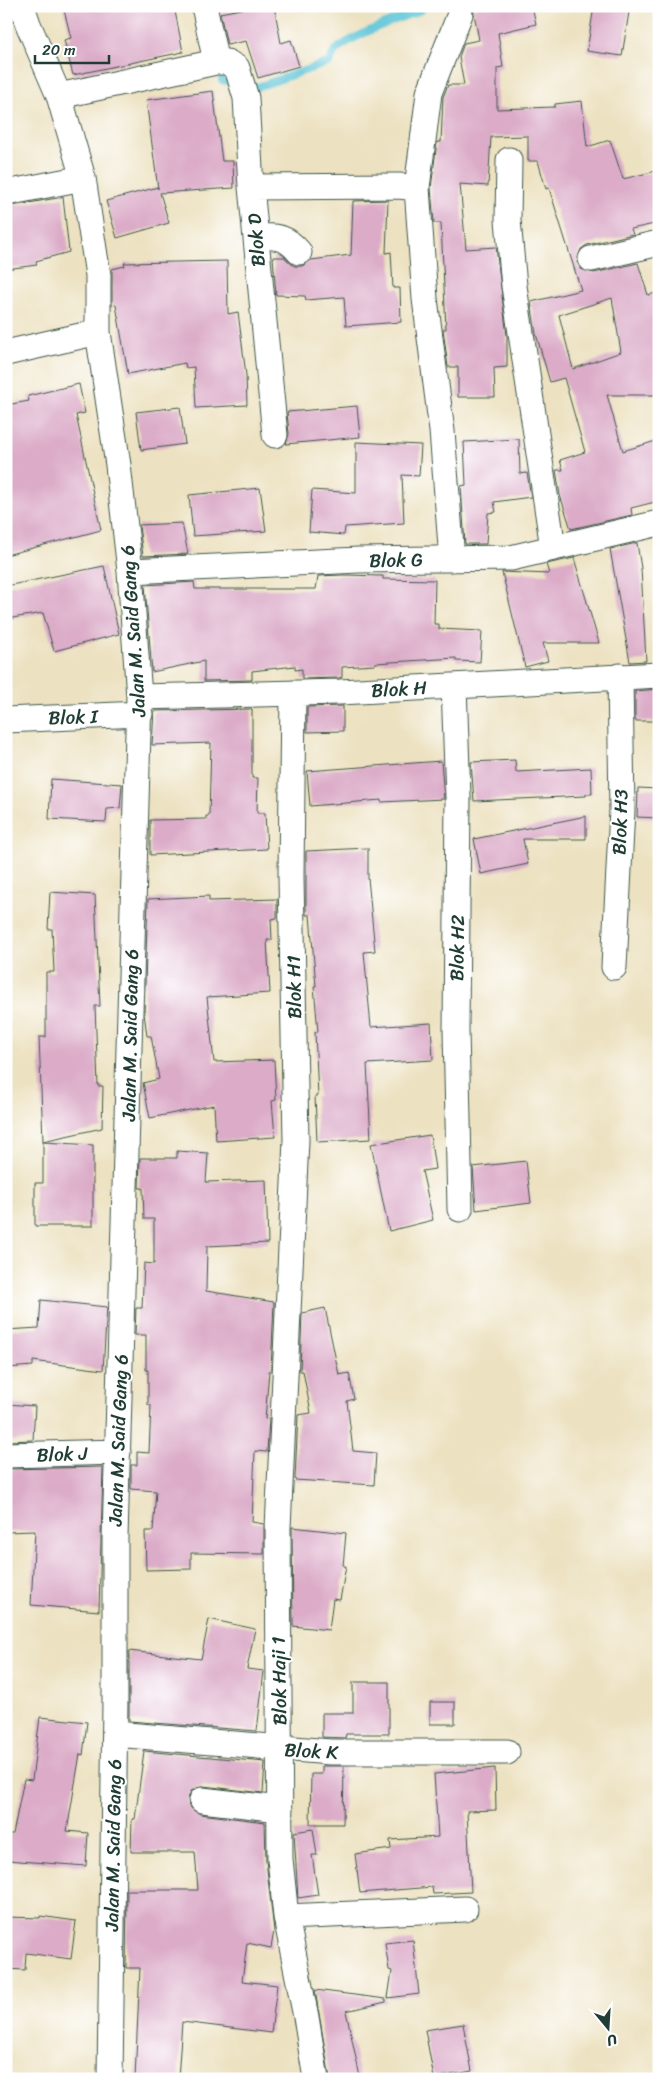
<svg xmlns="http://www.w3.org/2000/svg" width="665" height="2085" viewBox="0 0 665 2085" font-family="Sriracha,sans-serif">
	<style>
		.lines { fill: none; stroke-linecap: round; stroke-linejoin: round }
		.stream { stroke: #59c3d5; stroke-width: 8 }
		.building { fill: #dbabc8; fill-rule: evenodd }
		.minor-casing { stroke: #3e5649; stroke-width: 27 }
		.minor { stroke: #fff; stroke-width: 25 }
		.labels { text-anchor: middle; dominant-baseline: central; stroke-width: 4; stroke-linejoin: round; paint-order: stroke }
		.street-label { font-size: 19px; fill: #1f3d34; stroke: #fff }
	</style>
	<rect width="100%" height="100%" fill="#fff"/>
	<filter id="ink" filterUnits="userSpaceOnUse"><feTurbulence type="fractalNoise" baseFrequency=".02" numOctaves="2"/><feDisplacementMap in="SourceGraphic" scale="10" xChannelSelector="R" yChannelSelector="G"/><feConvolveMatrix kernelMatrix="1 2 1 2 8 2 1 2 1" color-interpolation-filters="sRGB"/></filter>
	<filter id="wash" filterUnits="userSpaceOnUse"><feTurbulence type="fractalNoise" baseFrequency=".0096" numOctaves="4" result="noise"/><feDisplacementMap in="SourceGraphic" scale="20" xChannelSelector="R" yChannelSelector="G"/><feGaussianBlur stdDeviation="1.12" result="paint"/><feColorMatrix in="noise" values="0 0 0 0 0 0 0 0 0 0 0 0 0 0 0 0 0 1.4 0 .05"/><feComposite in="paint" operator="in"/></filter>
	<g filter="url(#wash)">
		<rect width="100%" height="100%" fill="#ece1c0"/>
		<g class="lines">
			<path class="stream" d="M 222,80 L 257,87 L 330,62 C 331,59 333,54 335,51 C 351,36 399,18 421,10 L 423,6"/>
		</g>
		<g id="blocks">
			<path class="building" d="M 63,6 L 174,6 L 183,52 L 73,75 L 64,40 L 71,38 Z
				M 257,6 L 274,6 L 281,43 L 291,40 L 299,66 L 258,78 L 246,41 L 227,45 L 220,13 Z
				M 482,6 L 532,6 L 536,24 L 498,33 L 503,67 L 497,68 L 497,109 L 555,107 L 555,104 L 582,101 L 587,147 L 610,140 L 623,179 L 656,171 L 659,182 L 659,223 L 631,229 L 633,234 L 587,245 L 581,249 L 577,262 L 581,269 L 594,273 L 638,263 L 648,295 L 656,293 L 659,304 L 657,395 L 607,395 L 623,451 L 659,440 L 659,501 L 631,508 L 632,515 L 571,529 L 560,495 L 556,470 L 563,470 L 560,460 L 585,452 L 564,378 L 550,382 L 536,334 L 531,302 L 581,290 L 549,188 L 546,189 L 538,161 L 528,161 L 528,136 L 491,137 L 488,186 L 460,184 L 466,249 L 496,247 L 507,336 L 507,367 L 494,368 L 495,397 L 458,397 L 458,367 L 448,367 L 443,329 L 446,329 L 441,223 L 434,223 L 431,188 L 437,142 L 441,142 L 443,97 L 448,85 L 464,85 L 459,57 L 464,43 L 479,40 L 473,8 ZM 612,298 L 621,352 L 573,369 L 559,315 Z
				M 594,6 L 630,6 L 622,56 L 587,51 Z
				M 213,91 L 222,161 L 233,161 L 234,188 L 160,193 L 169,223 L 117,238 L 106,201 L 158,187 L 158,189 L 146,100 Z
				M 63,197 L 69,252 L 36,261 L 37,265 L 6,269 L 6,244 L 9,243 L 6,207 Z
				M 388,200 L 386,253 L 391,252 L 393,288 L 400,288 L 401,322 L 346,326 L 344,297 L 306,300 L 305,296 L 276,295 L 273,257 L 284,257 L 294,266 L 302,266 L 311,260 L 351,255 L 353,201 Z
				M 227,261 L 228,314 L 238,312 L 246,375 L 247,405 L 196,408 L 194,367 L 186,368 L 185,363 L 128,374 L 116,305 L 112,306 L 112,269 L 125,266 L 124,263 Z
				M 79,384 L 85,413 L 76,415 L 101,530 L 6,555 L 6,405 L 29,401 L 28,396 Z
				M 357,406 L 360,437 L 286,444 L 289,434 L 287,412 Z
				M 180,407 L 185,444 L 141,450 L 136,412 Z
				M 519,439 L 520,474 L 527,473 L 531,497 L 494,502 L 496,512 L 488,513 L 486,544 L 465,544 L 461,486 L 466,485 L 464,442 Z
				M 356,442 L 421,445 L 419,476 L 402,475 L 404,523 L 345,527 L 344,535 L 309,532 L 312,490 L 356,493 Z
				M 260,488 L 266,531 L 193,536 L 189,495 Z
				M 182,523 L 188,554 L 143,556 L 139,525 Z
				M 637,543 L 641,568 L 646,661 L 630,662 L 610,549 Z
				M 574,558 L 599,643 L 543,643 L 548,661 L 525,667 L 502,572 L 549,574 L 546,564 Z
				M 104,566 L 119,634 L 54,651 L 43,613 L 6,619 L 6,586 Z
				M 343,575 L 383,576 L 383,579 L 435,580 L 434,624 L 439,624 L 439,629 L 482,631 L 480,662 L 456,661 L 456,658 L 375,663 L 375,665 L 342,667 L 342,677 L 339,678 L 302,679 L 302,669 L 295,670 L 295,666 L 252,671 L 252,680 L 204,681 L 204,661 L 152,672 L 145,585 L 194,582 L 195,589 L 316,589 L 318,576 Z
				M 659,689 L 659,721 L 635,721 L 635,691 Z
				M 343,706 L 343,731 L 307,732 L 307,707 Z
				M 252,709 L 252,778 L 258,778 L 257,813 L 265,813 L 267,849 L 150,855 L 150,820 L 206,819 L 206,816 L 209,816 L 211,743 L 152,745 L 154,711 Z
				M 515,760 L 516,772 L 591,768 L 592,794 L 586,794 L 586,796 L 474,801 L 471,762 Z
				M 441,761 L 444,799 L 381,802 L 381,800 L 310,806 L 307,771 Z
				M 51,779 L 122,784 L 120,808 L 107,809 L 106,822 L 49,819 Z
				M 638,788 L 659,789 L 659,818 L 637,817 Z
				M 586,816 L 586,839 L 523,839 L 528,864 L 481,874 L 474,839 Z
				M 368,848 L 368,878 L 375,951 L 364,952 L 371,1027 L 431,1023 L 433,1060 L 367,1064 L 371,1139 L 317,1142 L 315,1096 L 318,1096 L 315,1032 L 318,1032 L 314,986 L 316,986 L 310,915 L 306,915 L 306,851 Z
				M 50,892 L 95,895 L 100,1006 L 95,1006 L 98,1086 L 103,1086 L 102,1128 L 43,1141 L 39,1037 L 46,1037 L 46,972 L 54,972 L 52,929 L 48,929 Z
				M 209,896 L 209,901 L 277,899 L 277,918 L 271,919 L 272,940 L 267,940 L 270,993 L 207,997 L 214,1062 L 274,1060 L 276,1100 L 272,1101 L 275,1137 L 216,1141 L 214,1105 L 150,1118 L 143,1083 L 159,1079 L 151,1036 L 147,1036 L 144,1013 L 148,899 Z
				M 430,1135 L 435,1169 L 422,1171 L 433,1220 L 389,1231 L 371,1144 Z
				M 43,1142 L 93,1145 L 93,1226 L 35,1226 L 35,1183 L 43,1183 Z
				M 177,1151 L 208,1153 L 206,1182 L 266,1180 L 268,1243 L 207,1246 L 206,1291 L 274,1302 L 271,1371 L 269,1371 L 265,1419 L 269,1418 L 267,1452 L 255,1451 L 252,1522 L 264,1524 L 264,1554 L 191,1553 L 191,1569 L 146,1570 L 145,1531 L 153,1531 L 156,1491 L 131,1489 L 131,1465 L 137,1465 L 137,1452 L 149,1453 L 151,1405 L 148,1405 L 148,1370 L 146,1370 L 146,1335 L 135,1335 L 136,1308 L 142,1308 L 144,1263 L 154,1264 L 154,1219 L 144,1219 L 143,1188 L 139,1188 L 140,1158 L 177,1158 Z
				M 526,1161 L 531,1203 L 476,1210 L 473,1167 Z
				M 41,1300 L 107,1307 L 103,1370 L 33,1361 L 33,1366 L 6,1368 L 6,1330 L 39,1328 Z
				M 325,1308 L 339,1375 L 349,1373 L 354,1399 L 347,1401 L 353,1451 L 376,1453 L 374,1485 L 295,1480 L 298,1415 L 311,1413 L 303,1371 L 300,1371 L 302,1313 Z
				M 6,1404 L 35,1406 L 33,1440 L 6,1441 Z
				M 103,1467 L 99,1611 L 31,1605 L 35,1531 L 6,1532 L 6,1469 Z
				M 292,1527 L 346,1533 L 343,1566 L 346,1566 L 340,1600 L 333,1599 L 329,1630 L 293,1626 Z
				M 209,1619 L 255,1629 L 247,1669 L 264,1671 L 257,1731 L 129,1721 L 129,1651 L 201,1659 Z
				M 353,1682 L 389,1682 L 389,1734 L 346,1734 L 345,1738 L 322,1737 L 322,1713 L 353,1713 Z
				M 430,1702 L 455,1702 L 455,1724 L 430,1724 Z
				M 40,1717 L 87,1722 L 83,1755 L 80,1754 L 67,1831 L 88,1833 L 86,1866 L 6,1860 L 6,1834 L 13,1834 L 24,1779 L 32,1780 Z
				M 144,1751 L 265,1762 L 263,1793 L 203,1786 L 191,1791 L 188,1799 L 189,1806 L 200,1814 L 265,1822 L 266,1860 L 274,1931 L 271,1948 L 247,1943 L 242,1981 L 277,1985 L 271,2033 L 182,2022 L 178,2079 L 135,2079 L 140,1968 L 126,1968 L 127,1890 L 198,1890 L 195,1852 L 131,1852 L 132,1819 L 135,1819 Z
				M 322,1766 L 344,1766 L 343,1824 L 310,1824 L 311,1774 L 322,1774 Z
				M 495,1768 L 496,1810 L 467,1811 L 471,1892 L 433,1894 L 432,1887 L 360,1893 L 355,1854 L 391,1849 L 390,1840 L 438,1837 L 434,1774 Z
				M 313,1829 L 317,1855 L 312,1855 L 318,1895 L 298,1898 L 294,1832 Z
				M 40,1916 L 76,1921 L 71,1959 L 26,1953 L 25,1970 L 6,1969 L 6,1917 L 40,1918 Z
				M 413,1940 L 419,1994 L 388,1998 L 392,1971 L 389,1970 L 385,1943 Z
				M 315,1990 L 386,1999 L 386,2002 L 346,2011 L 360,2077 L 330,2079 Z
				M 463,2024 L 472,2071 L 434,2078 L 425,2030 Z"/>
		</g>
	</g>
	<g filter="url(#ink)">
		<use href="#blocks" fill-opacity="0" stroke="#3e5649" stroke-width="1"/>
		<g class="lines">
			<g class="minor-casing">
				<path id="minor" d="M 22,6 L 28,24 L 59,96 L 83,178 L 98,275 L 98,332 L 118,465 L 130,571 L 139,697 L 115,1538 L 115,1701 L 110,2079
					M 204,6 L 216,62
					M 59,96 L 216,62 L 227,62 L 237,68 L 246,98 L 251,187 L 275,435
					M 509,160 L 508,220 L 514,286 L 553,548
					M 251,187 L 399,186 L 417,188 L 425,299 L 442,431 L 452,559
					M 417,188 L 429,93 L 460,14
					M 6,193 L 83,178
					M 256,236 C 276,237 285,235 299,252
					M 591,259 L 659,243
					M 6,353 L 98,332
					M 130,571 L 359,560 L 511,558 L 659,523
					M 454,686 L 458,797 L 456,1030 L 460,1209
					M 293,693 L 291,877 L 296,1140 L 278,1528 L 280,1859 L 286,1917 L 306,2017 L 316,2079
					M 139,697 L 340,692 L 659,675
					M 6,720 L 140,714
					M 614,967 L 622,810 L 620,676
					M 6,1455 L 118,1452
					M 115,1734 L 330,1752 L 507,1752
					M 202,1800 L 280,1809
					M 286,1917 L 465,1909"/>
			</g>
			<use href="#minor" class="minor"/>
		</g>
	</g>
	<g class="labels">
		<g class="street-label">
			<text transform="translate(256 240) rotate(-95)">Blok D</text>
			<text transform="translate(396 560) rotate(-1)">Blok G</text>
			<text transform="translate(133 631) rotate(-94)">Jalan M. Said Gang 6</text>
			<text transform="translate(399 689) rotate(-3)">Blok H</text>
			<text transform="translate(73 717) rotate(-2)">Blok I</text>
			<text transform="translate(620 822) rotate(-88)">Blok H3</text>
			<text transform="translate(457 948) rotate(-89)">Blok H2</text>
			<text transform="translate(294 987) rotate(-91)">Blok H1</text>
			<text transform="translate(130 1035) rotate(-89)">Jalan M. Said Gang 6</text>
			<text transform="translate(118 1440) rotate(-88)">Jalan M. Said Gang 6</text>
			<text transform="translate(62 1454) rotate(-2)">Blok J</text>
			<text transform="translate(279 1681) rotate(-91)">Blok Haji 1</text>
			<text transform="translate(311 1751) rotate(3)">Blok K</text>
			<text transform="translate(113 1845) rotate(-89)">Jalan M. Said Gang 6</text>
		</g>
	</g>
	<rect width="665" height="2085" fill="none" stroke="#fff" stroke-width="25"/>
	<g transform="translate(608 2028) rotate(162)" stroke="#ffffff" stroke-width="4" paint-order="stroke">
	<path d="M0-4L9 19L0 12L-9 19Z" fill="#1f3d34"/>
	<text y="-8" font-size="14" font-weight="bold" text-anchor="middle" fill="#1f3d34">U</text>
	</g>
	<path d="M35 55v8h74v-8" fill="none" stroke="#1f3d34" stroke-width="2.5"/>
	<text x="42" y="55" font-size="15" fill="#1f3d34" stroke="#ffffff" stroke-width="4" paint-order="stroke">20 m</text>
</svg>
